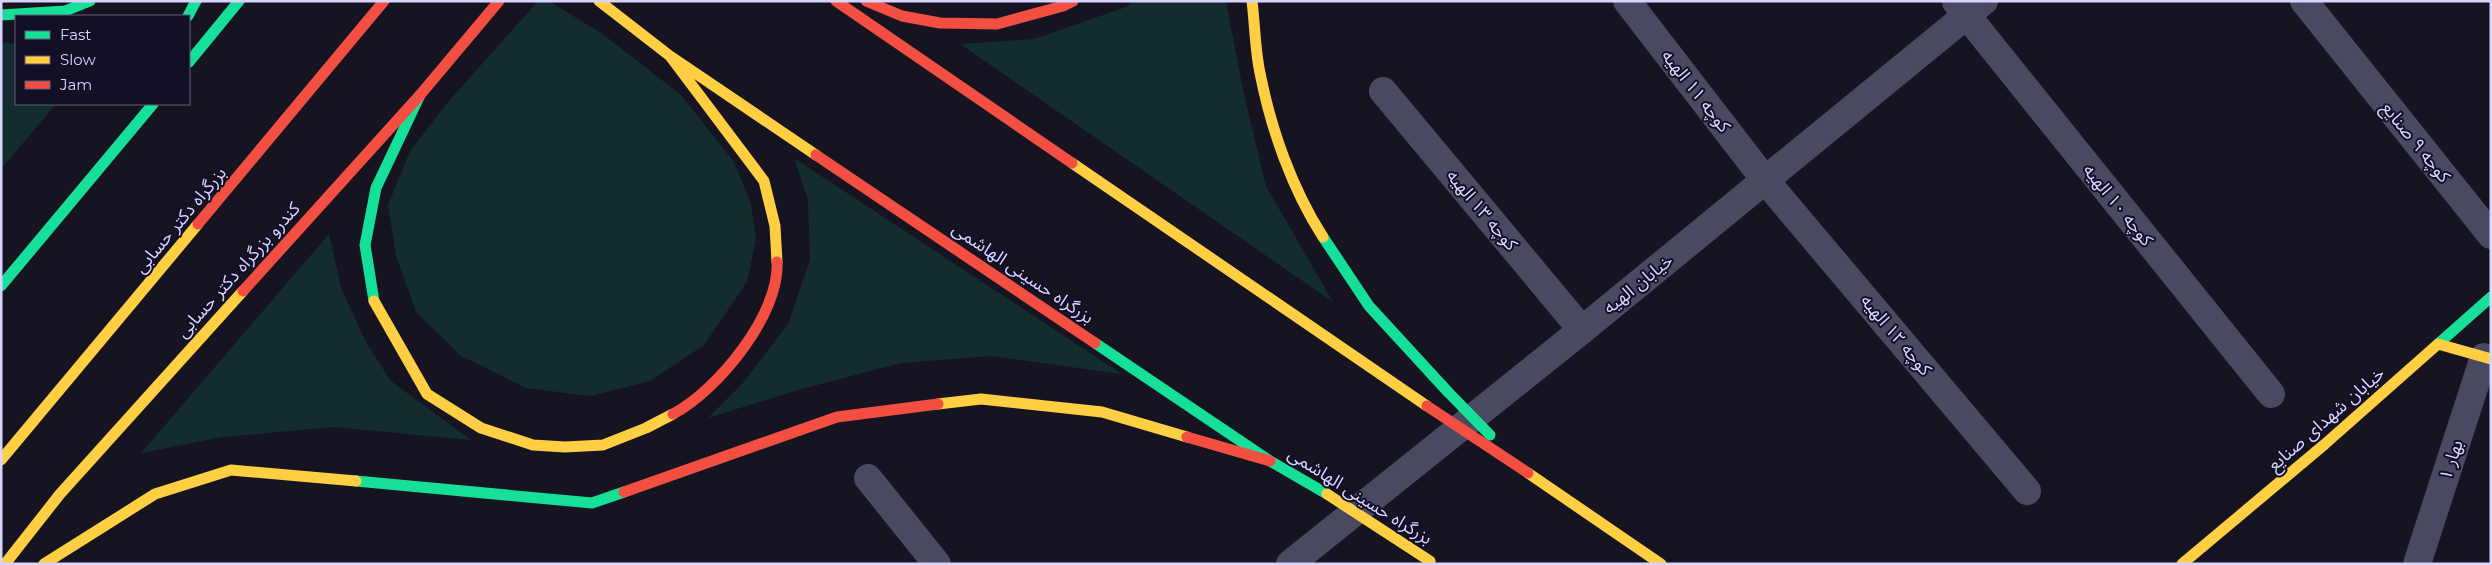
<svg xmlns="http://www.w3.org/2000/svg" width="2492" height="565" viewBox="0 0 2492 565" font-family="Montserrat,'Noto Sans Arabic',sans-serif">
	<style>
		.green { fill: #132c2d }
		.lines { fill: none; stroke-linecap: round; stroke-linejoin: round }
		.street { stroke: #4a4962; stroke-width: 28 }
		.fast { stroke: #16e098; stroke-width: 11 }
		.slow { stroke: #ffcf43; stroke-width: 11 }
		.jam { stroke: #f24e42; stroke-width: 11 }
		.fast-bridge { stroke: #16e098; stroke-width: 11 }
		.slow-bridge { stroke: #ffcf43; stroke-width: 11 }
		.jam-bridge { stroke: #f24e42; stroke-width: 11 }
		.labels { text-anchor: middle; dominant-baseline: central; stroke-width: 4; stroke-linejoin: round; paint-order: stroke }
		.street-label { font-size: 18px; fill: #d9d4ff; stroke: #130f26 }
	</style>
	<rect width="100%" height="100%" fill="#161421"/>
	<path class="green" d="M 538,1 L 549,1 L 604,35 L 681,95 L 734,162 L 751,204 L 756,240 L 747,282 L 704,345 L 650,381 L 590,396 L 526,388 L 461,356 L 416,312 L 396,256 L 388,205 L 410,151 L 448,102 Z
		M 1133,1 L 1226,1 L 1243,90 L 1266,186 L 1333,302 L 960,44 L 1034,39 L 1126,7 Z
		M 1,42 L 16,44 L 16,104 L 56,104 L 1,169 Z
		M 794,158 L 1122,374 L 991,356 L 901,363 L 798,390 L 708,418 L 742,384 L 788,324 L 810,260 L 808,200 Z
		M 329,234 L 341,288 L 367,344 L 391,381 L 471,440 L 334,427 L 223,437 L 141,453 Z"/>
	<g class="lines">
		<path class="street" d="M 1627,1 L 1765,180 L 2027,491
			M 2304,1 L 2491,235
			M 1956,2 L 2271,394
			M 1383,91 L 1582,330
			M 868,478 L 937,564
			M 1290,564 L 1582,330 L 1984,1
			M 2417,564 L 2484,357"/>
		<path class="fast" d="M 1,15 L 65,11 L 90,1
			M 188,16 L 196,1
			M 189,62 L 239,1
			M 1323,237 L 1369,306 L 1448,392
			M 1,286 L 153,104
			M 374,301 L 365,245 L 376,188 L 420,95
			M 1095,343 L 1270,461 L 1327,494
			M 2438,344 L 2491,297
			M 356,481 L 592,503 L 624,492"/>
		<path class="slow" d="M 599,1 L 670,56 L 816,155
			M 1252,1 C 1255,25 1255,50 1260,73 C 1271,129 1292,189 1323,237
			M 670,56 L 764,181 L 775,226 L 777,262
			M 1072,163 L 1427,406
			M 374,301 L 427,394 L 481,428 L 533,445 L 565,447 L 603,445 L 646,428 L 673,414
			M 2438,344 L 2491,359
			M 938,404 L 981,399 L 1102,412 L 1187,437
			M 1,460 L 198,224
			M 1528,473 L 1661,564
			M 5,564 L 60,494 L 243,291
			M 44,564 L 155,494 L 231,470 L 356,481
			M 2182,564 L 2325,444 L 2438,344"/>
		<path class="jam" d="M 836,1 L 1072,163
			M 866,1 L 902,16 L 940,23 L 997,24 L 1063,6 L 1073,1
			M 816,155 L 1095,343
			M 198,224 L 384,1
			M 243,291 L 420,95 L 499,1
			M 673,414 C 718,390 780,314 777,262
			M 1187,437 L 1270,461
			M 624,492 L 837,417 L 938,404"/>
		<path class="fast-bridge" d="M 1448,392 L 1490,435"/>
		<path class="slow-bridge" d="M 1327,494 L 1430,561"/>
		<path class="jam-bridge" d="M 1427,406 L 1528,473"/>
	</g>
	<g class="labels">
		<g class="street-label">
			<text transform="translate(1696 91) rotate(52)">کوچه ۱۱ الهیه</text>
			<text transform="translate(2416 142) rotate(51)">کوچه ۹ صنایع</text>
			<text transform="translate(2118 205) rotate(51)">کوچه ۱۰ الهیه</text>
			<text transform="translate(1482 210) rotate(50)">کوچه ۱۳ الهیه</text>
			<text transform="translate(180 220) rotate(-50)">بزرگراه دکتر حسابی</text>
			<text transform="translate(238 270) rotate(-48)">کندرو بزرگراه دکتر حسابی</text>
			<text transform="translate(1023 273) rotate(34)">بزرگراه حسینی الهاشمی</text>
			<text transform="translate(1638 284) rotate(-39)">خیابان الهیه</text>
			<text transform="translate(1896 335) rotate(50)">کوچه ۱۲ الهیه</text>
			<text transform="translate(2326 419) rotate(-41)">خیابان شهدای صنایع</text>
			<text transform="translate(2451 460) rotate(-72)">بهار ۱</text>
			<text transform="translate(1360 496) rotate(32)">بزرگراه حسینی الهاشمی</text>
		</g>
	</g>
	<rect width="2492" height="565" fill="none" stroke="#d9d4ff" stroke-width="5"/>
	<rect x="15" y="15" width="175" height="90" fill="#130f26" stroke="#625e7d"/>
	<rect x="25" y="31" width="25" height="8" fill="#16e098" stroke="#625e7d"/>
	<text x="60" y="40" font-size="15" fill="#d9d4ff">Fast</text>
	<rect x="25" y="56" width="25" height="8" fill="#ffcf43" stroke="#625e7d"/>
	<text x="60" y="65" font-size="15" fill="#d9d4ff">Slow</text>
	<rect x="25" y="81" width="25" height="8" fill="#f24e42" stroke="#625e7d"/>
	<text x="60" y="90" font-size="15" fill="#d9d4ff">Jam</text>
</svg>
